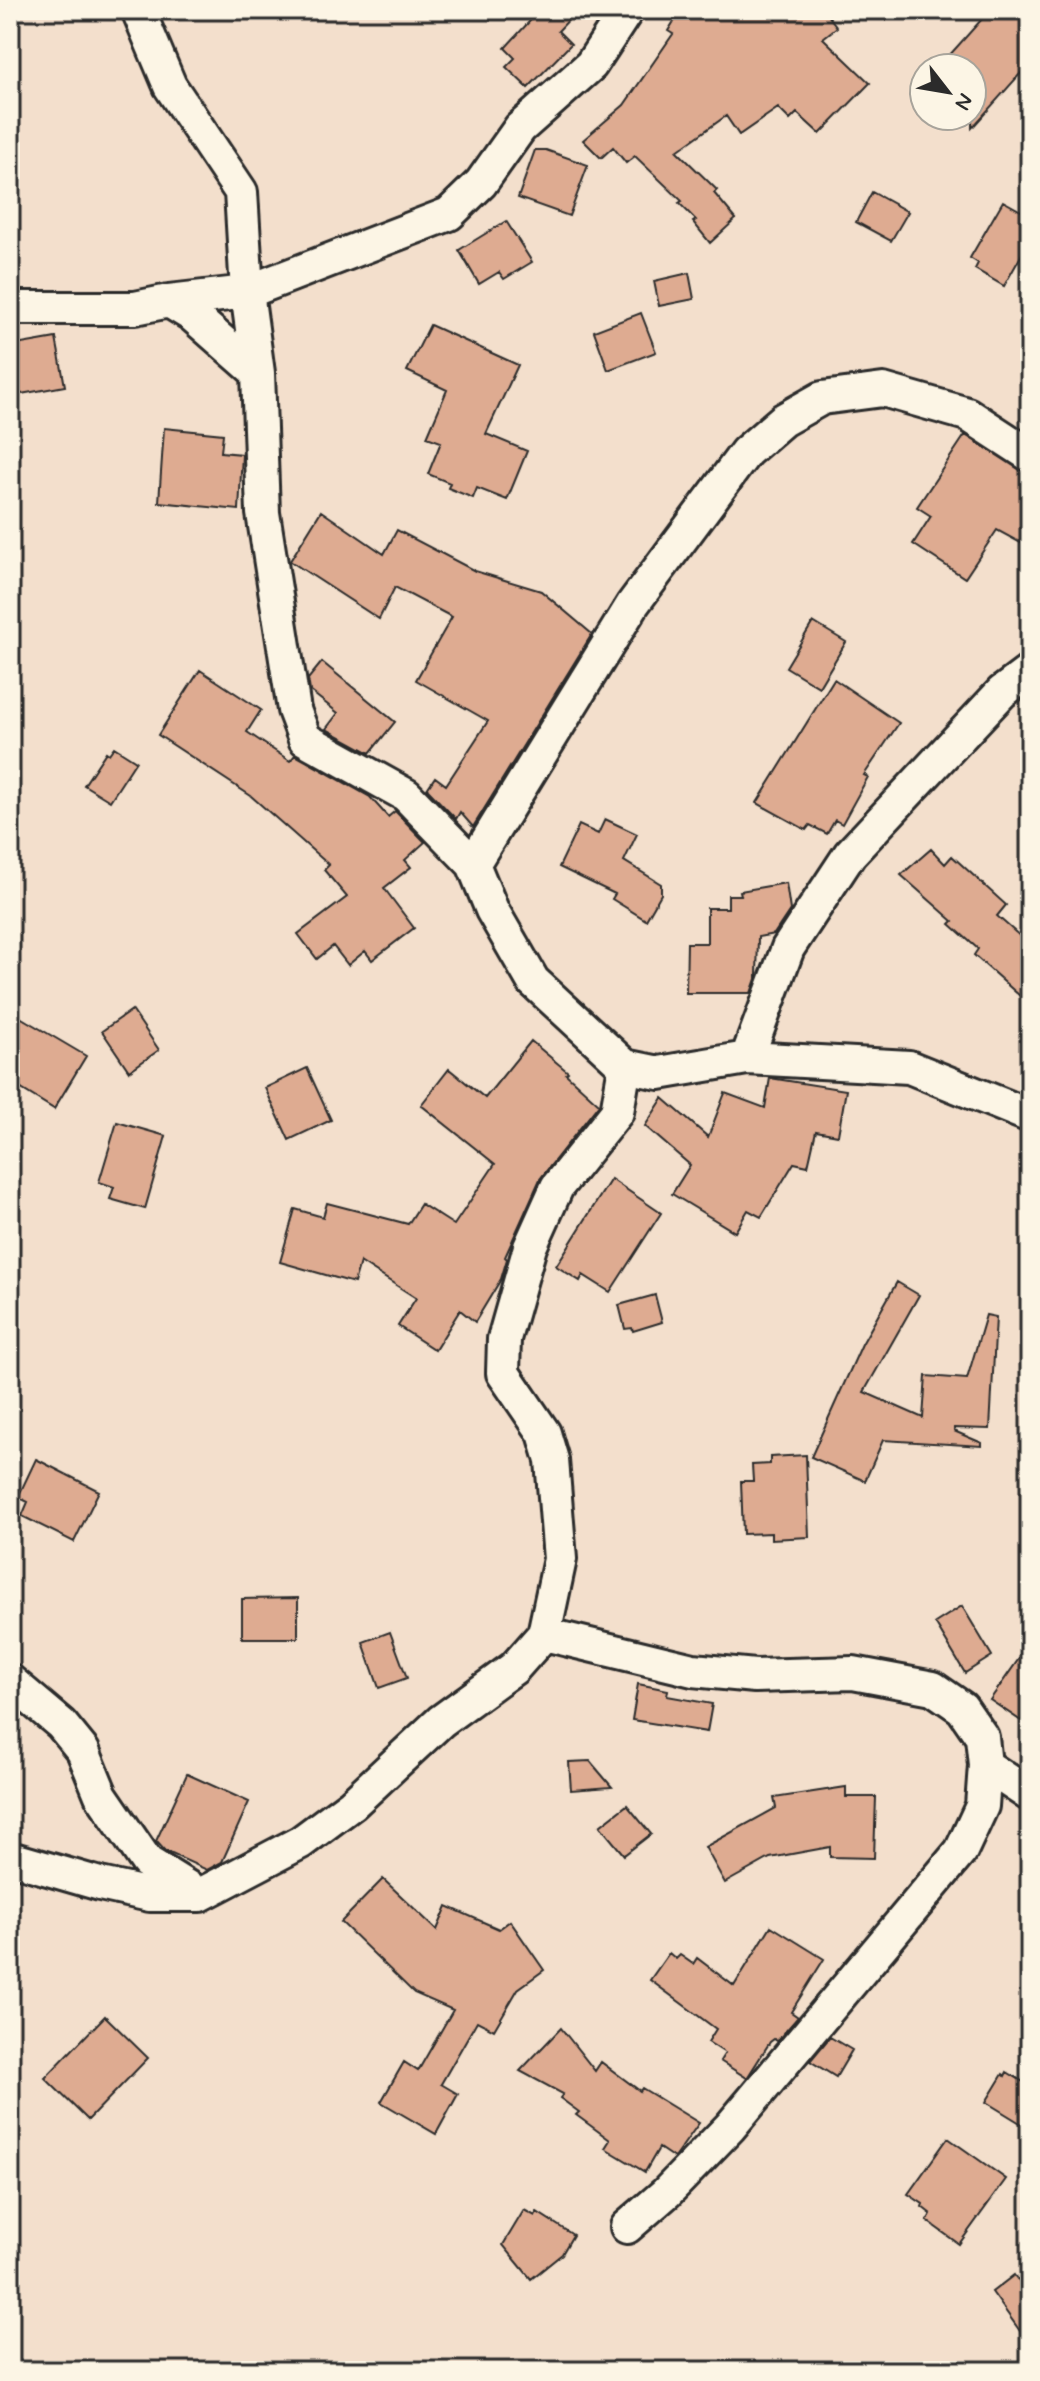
<svg xmlns="http://www.w3.org/2000/svg" width="1040" height="2381" viewBox="0 0 1040 2381" font-family="Mynerve,sans-serif">
	<style>
		.building { fill: #deab91; stroke: #2b2b2b; stroke-width: 2 }
		.lines { fill: none; stroke-linecap: round; stroke-linejoin: round }
		.street-casing { stroke: #2b2b2b; stroke-width: 38 }
		.street { stroke: #fcf5e5; stroke-width: 32 }
	</style>
	<rect width="100%" height="100%" fill="#f3dfcc"/>
	<filter id="ink" filterUnits="userSpaceOnUse"><feTurbulence type="fractalNoise" baseFrequency=".0125" numOctaves="2"/><feDisplacementMap in="SourceGraphic" scale="16" xChannelSelector="R" yChannelSelector="G"/><feConvolveMatrix kernelMatrix="1 2 1 2 8 2 1 2 1" color-interpolation-filters="sRGB"/></filter>
	<g filter="url(#ink)">
		<path class="building" d="M 540,10 L 578,10 L 558,31 L 571,44 L 528,88 L 506,67 L 515,58 L 505,48 Z
			M 681,10 L 824,10 L 837,27 L 823,38 L 870,83 L 820,134 L 797,113 L 790,120 L 778,108 L 739,135 L 726,116 L 677,151 L 717,190 L 714,193 L 736,219 L 710,243 L 693,222 L 696,220 L 679,203 L 682,201 L 635,156 L 626,163 L 613,147 L 601,158 L 583,140 L 624,105 L 673,34 L 668,31 Z
			M 990,10 L 1030,10 L 1030,63 L 972,128 L 972,68 L 938,68 Z
			M 535,150 L 546,150 L 588,165 L 569,216 L 518,198 Z
			M 872,192 L 908,212 L 891,241 L 856,222 Z
			M 1003,201 L 1030,216 L 1030,240 L 1004,286 L 975,269 L 978,263 L 970,258 Z
			M 506,221 L 532,262 L 504,279 L 499,272 L 479,284 L 459,250 Z
			M 689,273 L 694,299 L 659,306 L 654,281 Z
			M 641,313 L 656,352 L 608,370 L 594,331 Z
			M 430,325 L 518,365 L 486,434 L 527,451 L 507,500 L 477,488 L 473,498 L 448,488 L 450,483 L 428,474 L 441,442 L 427,437 L 447,390 L 407,371 Z
			M 56,338 L 65,386 L 10,396 L 10,346 Z
			M 164,428 L 223,434 L 221,452 L 242,454 L 239,510 L 159,502 Z
			M 965,435 L 1030,475 L 1030,548 L 997,530 L 965,578 L 913,544 L 931,516 L 917,507 Z
			M 321,511 L 384,554 L 397,530 L 475,571 L 541,591 L 592,634 L 473,827 L 460,812 L 456,819 L 427,789 L 435,777 L 446,785 L 488,721 L 416,680 L 452,617 L 395,587 L 379,619 L 290,561 Z
			M 813,622 L 846,642 L 819,687 L 786,667 Z
			M 322,662 L 395,722 L 370,753 L 326,729 L 338,713 L 310,691 L 308,679 Z
			M 200,670 L 261,710 L 247,732 L 290,761 L 295,755 L 370,797 L 388,817 L 395,811 L 425,842 L 405,860 L 411,867 L 384,888 L 414,928 L 372,960 L 365,951 L 348,965 L 333,946 L 317,959 L 298,934 L 347,897 L 324,870 L 329,865 L 251,796 L 158,735 Z
			M 834,679 L 899,723 L 864,775 L 868,777 L 842,824 L 835,820 L 827,834 L 810,825 L 806,830 L 757,803 Z
			M 114,747 L 136,761 L 110,801 L 84,785 L 106,752 L 109,754 Z
			M 605,819 L 637,834 L 624,861 L 661,884 L 661,894 L 646,920 L 612,899 L 615,894 L 559,867 L 579,825 L 598,834 Z
			M 931,849 L 945,864 L 952,856 L 1006,905 L 997,916 L 1030,945 L 1030,1005 L 974,955 L 978,949 L 950,924 L 953,921 L 901,875 Z
			M 786,883 L 790,910 L 774,934 L 758,937 L 757,976 L 751,993 L 686,993 L 687,943 L 707,943 L 707,908 L 728,908 L 728,895 L 741,895 L 740,891 Z
			M 132,1010 L 159,1050 L 129,1071 L 102,1031 Z
			M 20,1017 L 86,1056 L 54,1109 L 10,1082 L 10,1033 Z
			M 531,1041 L 568,1072 L 566,1074 L 599,1104 L 540,1179 L 505,1257 L 507,1259 L 501,1279 L 475,1322 L 460,1310 L 435,1350 L 398,1326 L 416,1298 L 360,1262 L 354,1283 L 280,1262 L 295,1209 L 323,1217 L 327,1203 L 408,1224 L 421,1204 L 454,1225 L 495,1164 L 421,1105 L 449,1069 L 485,1098 Z
			M 307,1068 L 331,1120 L 289,1140 L 265,1088 Z
			M 770,1078 L 846,1090 L 838,1135 L 816,1131 L 808,1166 L 794,1163 L 761,1217 L 748,1210 L 735,1232 L 672,1194 L 690,1165 L 645,1126 L 663,1098 L 708,1137 L 725,1093 L 765,1108 Z
			M 117,1122 L 166,1136 L 145,1209 L 110,1199 L 114,1187 L 99,1182 Z
			M 611,1179 L 661,1213 L 610,1292 L 583,1275 L 580,1281 L 556,1266 Z
			M 897,1282 L 919,1295 L 864,1392 L 923,1418 L 926,1376 L 967,1379 L 986,1315 L 996,1317 L 990,1429 L 954,1428 L 954,1431 L 982,1443 L 982,1446 L 883,1440 L 865,1481 L 811,1457 L 862,1344 Z
			M 655,1295 L 662,1322 L 633,1331 L 632,1328 L 625,1329 L 619,1305 Z
			M 806,1455 L 809,1537 L 771,1539 L 771,1533 L 743,1534 L 741,1481 L 753,1481 L 752,1465 L 770,1464 L 770,1457 Z
			M 36,1459 L 99,1491 L 74,1542 L 22,1516 L 28,1502 L 18,1497 Z
			M 298,1598 L 298,1638 L 242,1638 L 242,1599 Z
			M 962,1606 L 992,1656 L 965,1673 L 935,1623 Z
			M 390,1632 L 407,1678 L 379,1688 L 363,1642 Z
			M 1030,1643 L 1030,1727 L 990,1700 Z
			M 638,1684 L 668,1690 L 667,1696 L 712,1704 L 707,1732 L 632,1720 Z
			M 590,1761 L 612,1787 L 571,1790 L 569,1762 Z
			M 187,1774 L 249,1802 L 222,1862 L 207,1870 L 165,1851 L 156,1841 Z
			M 846,1787 L 846,1797 L 876,1797 L 874,1858 L 830,1857 L 830,1847 L 770,1858 L 725,1883 L 705,1847 L 776,1808 L 774,1798 Z
			M 627,1805 L 651,1834 L 624,1855 L 600,1826 Z
			M 383,1879 L 437,1930 L 447,1906 L 499,1929 L 510,1921 L 544,1970 L 518,1989 L 494,2030 L 477,2021 L 441,2084 L 458,2094 L 436,2134 L 381,2102 L 404,2062 L 418,2071 L 453,2010 L 414,1993 L 341,1922 Z
			M 771,1926 L 824,1959 L 791,2012 L 798,2017 L 777,2041 L 774,2039 L 770,2042 L 747,2078 L 720,2061 L 725,2053 L 708,2042 L 716,2029 L 650,1980 L 669,1953 L 676,1959 L 680,1955 L 693,1964 L 697,1958 L 734,1986 Z
			M 105,2016 L 148,2058 L 88,2120 L 45,2078 Z
			M 561,2028 L 595,2071 L 601,2062 L 640,2091 L 642,2088 L 699,2123 L 674,2158 L 659,2148 L 645,2172 L 605,2148 L 610,2140 L 576,2115 L 579,2112 L 560,2098 L 563,2094 L 520,2071 Z
			M 830,2037 L 852,2050 L 836,2077 L 810,2061 Z
			M 1007,2072 L 1030,2086 L 1030,2129 L 986,2102 L 1003,2074 L 1005,2076 Z
			M 948,2138 L 1006,2179 L 959,2244 L 927,2221 L 931,2214 L 922,2207 L 923,2204 L 908,2194 Z
			M 524,2210 L 535,2216 L 537,2212 L 573,2235 L 562,2254 L 531,2279 L 503,2245 Z
			M 1014,2275 L 1020,2283 L 1030,2276 L 1030,2345 L 992,2292 Z"/>
		<g class="lines">
			<g class="street-casing">
				<path id="street" d="M 138,10 L 170,86 L 241,192 L 247,292 L 258,373 L 263,513 L 294,710 L 305,739 L 406,795 L 473,864 L 492,910 L 533,981 L 625,1066 L 659,1073 L 747,1058 L 909,1067 L 1030,1116
					M 169,301 L 192,315 L 258,373
					M 10,308 L 135,308 L 169,301 L 247,292 L 449,214 L 481,183 L 520,128 L 591,65 L 627,10
					M 473,864 L 633,604 L 746,452 L 783,420 L 822,398 L 883,390 L 967,414 L 1030,455
					M 747,1058 L 788,948 L 850,854 L 1002,692 L 1030,671
					M 544,1634 L 693,1670 L 755,1676 L 853,1673 L 933,1688 L 962,1708 L 982,1737 L 985,1765 L 982,1806 L 961,1851 L 730,2127 L 666,2193 L 627,2227
					M 10,1681 L 61,1724 L 83,1751 L 101,1795 L 147,1862 L 200,1895
					M 985,1765 L 1030,1795
					M 10,1858 L 100,1884 L 150,1895 L 200,1895 L 301,1842 L 352,1804 L 441,1721 L 514,1668 L 544,1634 L 560,1559 L 552,1460 L 544,1433 L 503,1373 L 504,1339 L 530,1247 L 557,1187 L 617,1112 L 625,1066"/>
			</g>
			<use href="#street" class="street"/>
		</g>
	</g>
	<rect width="1040" height="2381" fill="none" stroke="#fcf5e5" stroke-width="40"/>
	<rect x="20" y="20" width="1000" height="2341" fill="none" stroke="#2b2b2b" stroke-width="3" filter="url(#ink)"/>
	<g transform="translate(948 92) rotate(121)"><circle r="38" fill="#fcf5e5" stroke="#a8a49b" stroke-width="2"/>
	<path d="M0-6L14 30L0 20L-14 30Z" fill="#2b2b2b"/>
	<text y="-12" font-size="22" font-weight="bold" text-anchor="middle" fill="#2b2b2b">N</text>
	</g>
</svg>
